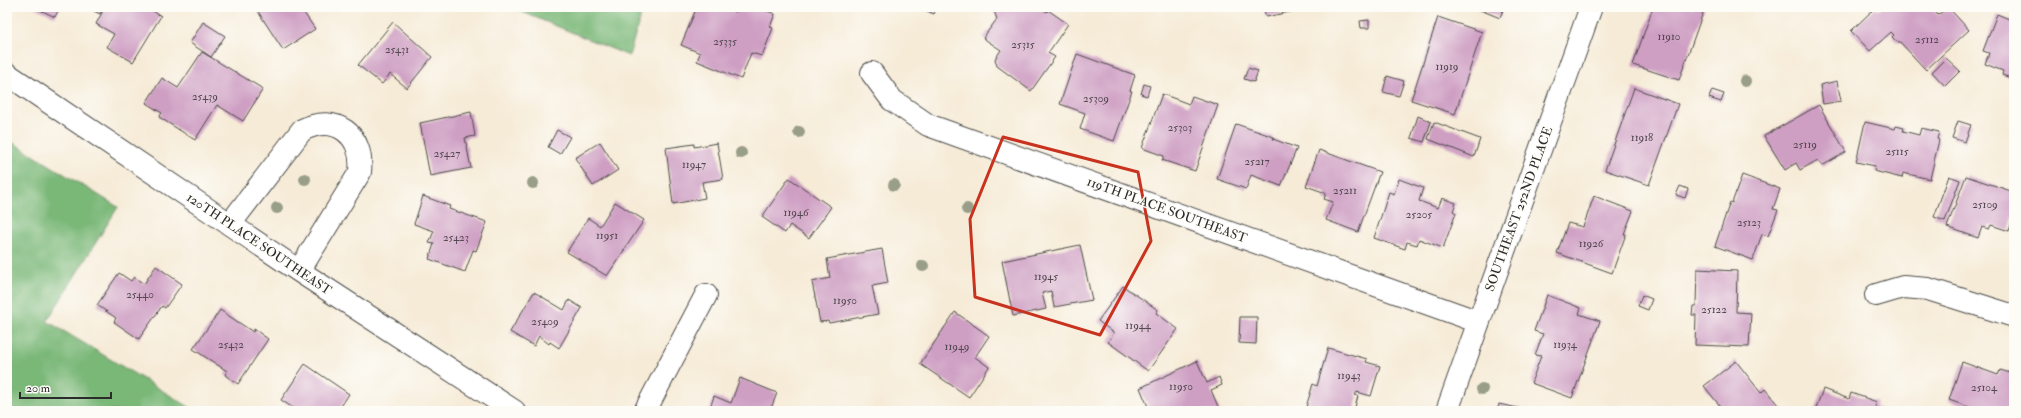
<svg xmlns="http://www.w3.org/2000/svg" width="2021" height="418" viewBox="0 0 2021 418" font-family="'IM FELL Double Pica',serif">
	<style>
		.forest { fill: #7ab878; stroke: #527252 }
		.building { fill: #ce9ec3 }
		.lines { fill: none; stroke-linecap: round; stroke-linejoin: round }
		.street-casing { stroke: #494845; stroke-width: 24 }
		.street { stroke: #fff; stroke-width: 22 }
		.tree { fill: #989e88 }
		.marked { fill: none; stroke: #c8321e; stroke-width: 3; stroke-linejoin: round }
		.labels { text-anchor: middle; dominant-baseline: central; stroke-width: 3; stroke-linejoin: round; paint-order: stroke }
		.number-label { font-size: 11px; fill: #544851 }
		.street-label { font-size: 13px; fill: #2b2b2b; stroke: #fdfcf7 }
	</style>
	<rect width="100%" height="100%" fill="#fdfcf7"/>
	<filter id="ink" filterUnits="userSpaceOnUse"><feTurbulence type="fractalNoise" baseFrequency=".025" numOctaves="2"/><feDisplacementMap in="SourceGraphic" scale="8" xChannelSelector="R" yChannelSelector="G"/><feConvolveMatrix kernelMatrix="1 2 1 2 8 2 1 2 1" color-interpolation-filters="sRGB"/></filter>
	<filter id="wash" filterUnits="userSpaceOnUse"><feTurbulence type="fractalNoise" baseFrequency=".012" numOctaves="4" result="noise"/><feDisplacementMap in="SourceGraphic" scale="16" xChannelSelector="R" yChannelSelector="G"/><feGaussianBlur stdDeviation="0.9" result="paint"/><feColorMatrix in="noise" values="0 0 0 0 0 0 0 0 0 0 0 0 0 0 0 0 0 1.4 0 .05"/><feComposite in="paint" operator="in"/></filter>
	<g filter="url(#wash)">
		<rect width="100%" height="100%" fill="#f6ebd7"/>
		<path class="forest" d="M 510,7 L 643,7 L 629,56 Z
			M 7,139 L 118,207 L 47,321 L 196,411 L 7,411 Z"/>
		<g id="blocks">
			<path class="building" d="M 34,7 L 60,7 L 55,17 Z
				M 94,7 L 103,7 L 100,14 L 92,10 Z
				M 105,7 L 146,7 L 161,16 L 133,62 L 107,47 L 114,34 L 96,24 Z
				M 255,7 L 300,7 L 315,29 L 283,50 Z
				M 697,7 L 721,7 L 736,12 L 737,7 L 757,7 L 775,14 L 770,27 L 773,28 L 762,56 L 751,53 L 741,79 L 697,61 L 700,53 L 681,45 Z
				M 919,7 L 937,7 L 934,14 Z
				M 997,7 L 1038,7 L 1047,12 L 1048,10 L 1068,24 L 1048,53 L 1055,57 L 1031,91 L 997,66 L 995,59 L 1001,50 L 983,38 L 997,19 L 994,11 Z
				M 1263,7 L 1308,7 L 1308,8 L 1266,17 Z
				M 1473,7 L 1504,7 L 1500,18 Z
				M 1653,7 L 1705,7 L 1679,80 L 1633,65 Z
				M 1876,7 L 1879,10 L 1882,7 L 1930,7 L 1938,15 L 1948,7 L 1969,30 L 1926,70 L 1899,41 L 1898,43 L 1892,37 L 1894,35 L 1891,32 L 1870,51 L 1851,31 Z
				M 1997,14 L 2014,21 L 2014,79 L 2002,75 L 2003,71 L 1985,64 L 1989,53 L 1983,51 Z
				M 1438,17 L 1482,32 L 1455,114 L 1411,100 Z
				M 1369,20 L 1369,28 L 1361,28 L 1360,21 Z
				M 203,22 L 225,36 L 211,57 L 190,43 Z
				M 393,22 L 432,57 L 407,88 L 390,74 L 382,84 L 358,65 Z
				M 202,52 L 263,89 L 243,121 L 217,105 L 195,140 L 159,117 L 162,113 L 146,103 L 162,78 L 178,88 Z
				M 1077,54 L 1135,75 L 1130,91 L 1132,91 L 1114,141 L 1080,129 L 1085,113 L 1060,104 Z
				M 1946,58 L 1960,71 L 1945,86 L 1932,72 Z
				M 1248,68 L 1258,71 L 1254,82 L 1244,79 Z
				M 1387,76 L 1404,81 L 1399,96 L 1383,92 Z
				M 1837,81 L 1841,101 L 1823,104 L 1820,85 Z
				M 1144,84 L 1150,86 L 1147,96 L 1141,94 Z
				M 1634,88 L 1678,104 L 1649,185 L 1605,170 Z
				M 1712,90 L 1724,94 L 1721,102 L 1709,98 Z
				M 1162,94 L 1189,104 L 1192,96 L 1218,105 L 1195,171 L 1162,160 L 1164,156 L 1142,148 Z
				M 1819,105 L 1846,152 L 1822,166 L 1818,160 L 1800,170 L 1796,163 L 1785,170 L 1764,136 Z
				M 471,112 L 475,136 L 465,138 L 471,168 L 430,176 L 420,123 Z
				M 1418,116 L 1431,122 L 1424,142 L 1411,138 Z
				M 1958,121 L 1971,125 L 1965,142 L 1952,138 Z
				M 1434,122 L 1480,139 L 1474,157 L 1428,139 Z
				M 1865,122 L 1895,129 L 1896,126 L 1904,128 L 1903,131 L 1919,135 L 1921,128 L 1939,132 L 1937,139 L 1939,140 L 1930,179 L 1903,173 L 1902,178 L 1874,171 L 1875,166 L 1856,162 Z
				M 1236,124 L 1274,137 L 1273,139 L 1297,148 L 1281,186 L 1251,175 L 1246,189 L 1217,179 Z
				M 557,130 L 570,137 L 560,154 L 548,147 Z
				M 600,142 L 618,170 L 593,186 L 575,158 Z
				M 717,143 L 723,179 L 702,182 L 705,198 L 673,204 L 666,148 L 694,144 L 694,147 Z
				M 1319,150 L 1380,172 L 1358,232 L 1326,220 L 1333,202 L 1324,199 L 1326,193 L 1306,186 Z
				M 1742,175 L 1780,189 L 1773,209 L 1778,210 L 1768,236 L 1762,234 L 1753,260 L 1715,246 L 1730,202 L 1732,203 Z
				M 1949,176 L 1960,180 L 1945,221 L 1934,217 Z
				M 1966,176 L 2014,192 L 2014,215 L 2009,231 L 1991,225 L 1989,229 L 1982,227 L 1978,238 L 1947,227 Z
				M 789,178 L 831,207 L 809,238 L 790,225 L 785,233 L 762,217 Z
				M 1399,179 L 1423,188 L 1419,201 L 1438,208 L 1442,198 L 1456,203 L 1453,211 L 1456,213 L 1443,248 L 1419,239 L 1417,245 L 1407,242 L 1405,249 L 1374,238 L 1389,192 L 1394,194 Z
				M 1680,186 L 1688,189 L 1685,198 L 1676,195 Z
				M 423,196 L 450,206 L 449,209 L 487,222 L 476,251 L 473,250 L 465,272 L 429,259 L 434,244 L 429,243 L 434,231 L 414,224 Z
				M 1594,196 L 1633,211 L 1624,234 L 1626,234 L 1612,273 L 1557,253 L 1568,223 L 1583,227 Z
				M 615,202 L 644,220 L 607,276 L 567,252 L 588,218 L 600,226 Z
				M 1080,245 L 1092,300 L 1054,307 L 1051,291 L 1042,293 L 1046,309 L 1013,316 L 1002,261 Z
				M 882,249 L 888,283 L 872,286 L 878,314 L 829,323 L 828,321 L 820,322 L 812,282 L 830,278 L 827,259 Z
				M 156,266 L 182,284 L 165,308 L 162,306 L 139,339 L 114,322 L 116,318 L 97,305 L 119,273 L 131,281 L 134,277 L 144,284 Z
				M 1697,269 L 1737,271 L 1736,312 L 1751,313 L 1749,347 L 1695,345 L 1696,315 L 1692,315 L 1693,306 L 1696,306 Z
				M 1123,286 L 1158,310 L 1156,313 L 1178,329 L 1148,371 L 1108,342 L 1114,333 L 1098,321 Z
				M 534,292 L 564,310 L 569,300 L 582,308 L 559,348 L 550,342 L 549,344 L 539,336 L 534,346 L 510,332 Z
				M 1547,295 L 1581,308 L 1579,314 L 1600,321 L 1572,398 L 1531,383 L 1541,356 L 1535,355 L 1543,334 L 1534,331 Z
				M 1642,295 L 1652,299 L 1648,310 L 1638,306 Z
				M 220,310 L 253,332 L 254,329 L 268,339 L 238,384 L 225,375 L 227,371 L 193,349 Z
				M 955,312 L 989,336 L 975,357 L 989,367 L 969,397 L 920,364 Z
				M 1240,317 L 1257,317 L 1256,344 L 1239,343 Z
				M 1328,348 L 1367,359 L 1366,362 L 1380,366 L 1371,396 L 1357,392 L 1355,395 L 1358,396 L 1354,411 L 1321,411 L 1306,407 L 1313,384 L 1317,386 Z
				M 1197,361 L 1207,383 L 1219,377 L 1222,385 L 1211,390 L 1220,411 L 1180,411 L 1179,408 L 1173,411 L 1150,411 L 1140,388 Z
				M 1736,361 L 1761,393 L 1765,389 L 1783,411 L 1724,411 L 1704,386 Z
				M 1962,362 L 1998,375 L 2000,370 L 2014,374 L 2014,411 L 1980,411 L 1949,400 Z
				M 305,364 L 349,394 L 338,411 L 298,411 L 281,400 Z
				M 740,378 L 777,393 L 770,411 L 709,411 L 714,396 L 731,403 Z
				M 1823,389 L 1849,399 L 1851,393 L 1877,402 L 1875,407 L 1886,411 L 1815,411 Z
				M 1499,404 L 1527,410 L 1527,411 L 1497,411 Z"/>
		</g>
	</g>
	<g filter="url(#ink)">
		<use href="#blocks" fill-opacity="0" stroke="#494845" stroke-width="1"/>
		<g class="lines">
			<g class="street-casing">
				<path id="street" d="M 872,73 L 892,100 L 928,125 L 1479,322
					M 7,74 L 299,271 L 514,411
					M 230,224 L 302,130 C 336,113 364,135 360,172 L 299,271
					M 1876,295 L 1903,287 L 1928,289 L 2014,316
					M 645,411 L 706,295
					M 1447,411 L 1591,7"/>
			</g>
			<use href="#street" class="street"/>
		</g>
		<g class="tree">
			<circle cx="1745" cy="81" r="6"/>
			<circle cx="799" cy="132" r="6"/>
			<circle cx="741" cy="153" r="6"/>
			<circle cx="305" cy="179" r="6"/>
			<circle cx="533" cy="183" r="6"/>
			<circle cx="894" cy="185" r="6"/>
			<circle cx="277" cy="208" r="6"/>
			<circle cx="967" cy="209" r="6"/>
			<circle cx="923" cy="266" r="6"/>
			<circle cx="1482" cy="389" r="6"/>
		</g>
	</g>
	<path class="marked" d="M 1003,137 L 1138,172 L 1151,241 L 1100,335 L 975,297 L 970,219 Z"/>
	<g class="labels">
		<g class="number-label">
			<text x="1669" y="36">11910</text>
			<text x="1927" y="39">25112</text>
			<text x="725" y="41">25335</text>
			<text x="1023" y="44">25315</text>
			<text x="397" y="49">25431</text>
			<text x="1447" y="66">11919</text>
			<text x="205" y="96">25439</text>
			<text x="1096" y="98">25309</text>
			<text x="1180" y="127">25303</text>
			<text x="1642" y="137">11918</text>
			<text x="1805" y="144">25119</text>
			<text x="1897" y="151">25115</text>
			<text x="447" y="153">25427</text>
			<text x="1257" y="161">25217</text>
			<text x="694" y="164">11947</text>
			<text x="1345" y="190">25211</text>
			<text x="1985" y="204">25109</text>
			<text x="796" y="212">11946</text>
			<text x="1419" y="214">25205</text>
			<text x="1749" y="222">25123</text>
			<text x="607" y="235">11951</text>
			<text x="456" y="237">25423</text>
			<text x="1591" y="243">11926</text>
			<text x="1046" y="276">11945</text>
			<text x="140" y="294">25440</text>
			<text x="845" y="300">11950</text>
			<text x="1714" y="309">25122</text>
			<text x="545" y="321">25409</text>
			<text x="1138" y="325">11944</text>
			<text x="231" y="344">25432</text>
			<text x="1565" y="344">11934</text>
			<text x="957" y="346">11949</text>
			<text x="1349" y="375">11943</text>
			<text x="1181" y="386">11950</text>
			<text x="1984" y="387">25104</text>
		</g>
		<g class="street-label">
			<text transform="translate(1519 209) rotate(-70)">SOUTHEAST 252ND PLACE</text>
			<text transform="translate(1167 210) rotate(20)">119TH PLACE SOUTHEAST</text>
			<text transform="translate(259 244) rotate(34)">120TH PLACE SOUTHEAST</text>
		</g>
	</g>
	<rect width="2021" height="418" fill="none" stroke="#fdfcf7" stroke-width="24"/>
	<path d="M20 392v6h91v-6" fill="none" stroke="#2b2b2b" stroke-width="2"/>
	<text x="26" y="392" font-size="12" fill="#2b2b2b" stroke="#fdfcf7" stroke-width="3" paint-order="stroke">20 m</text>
</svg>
